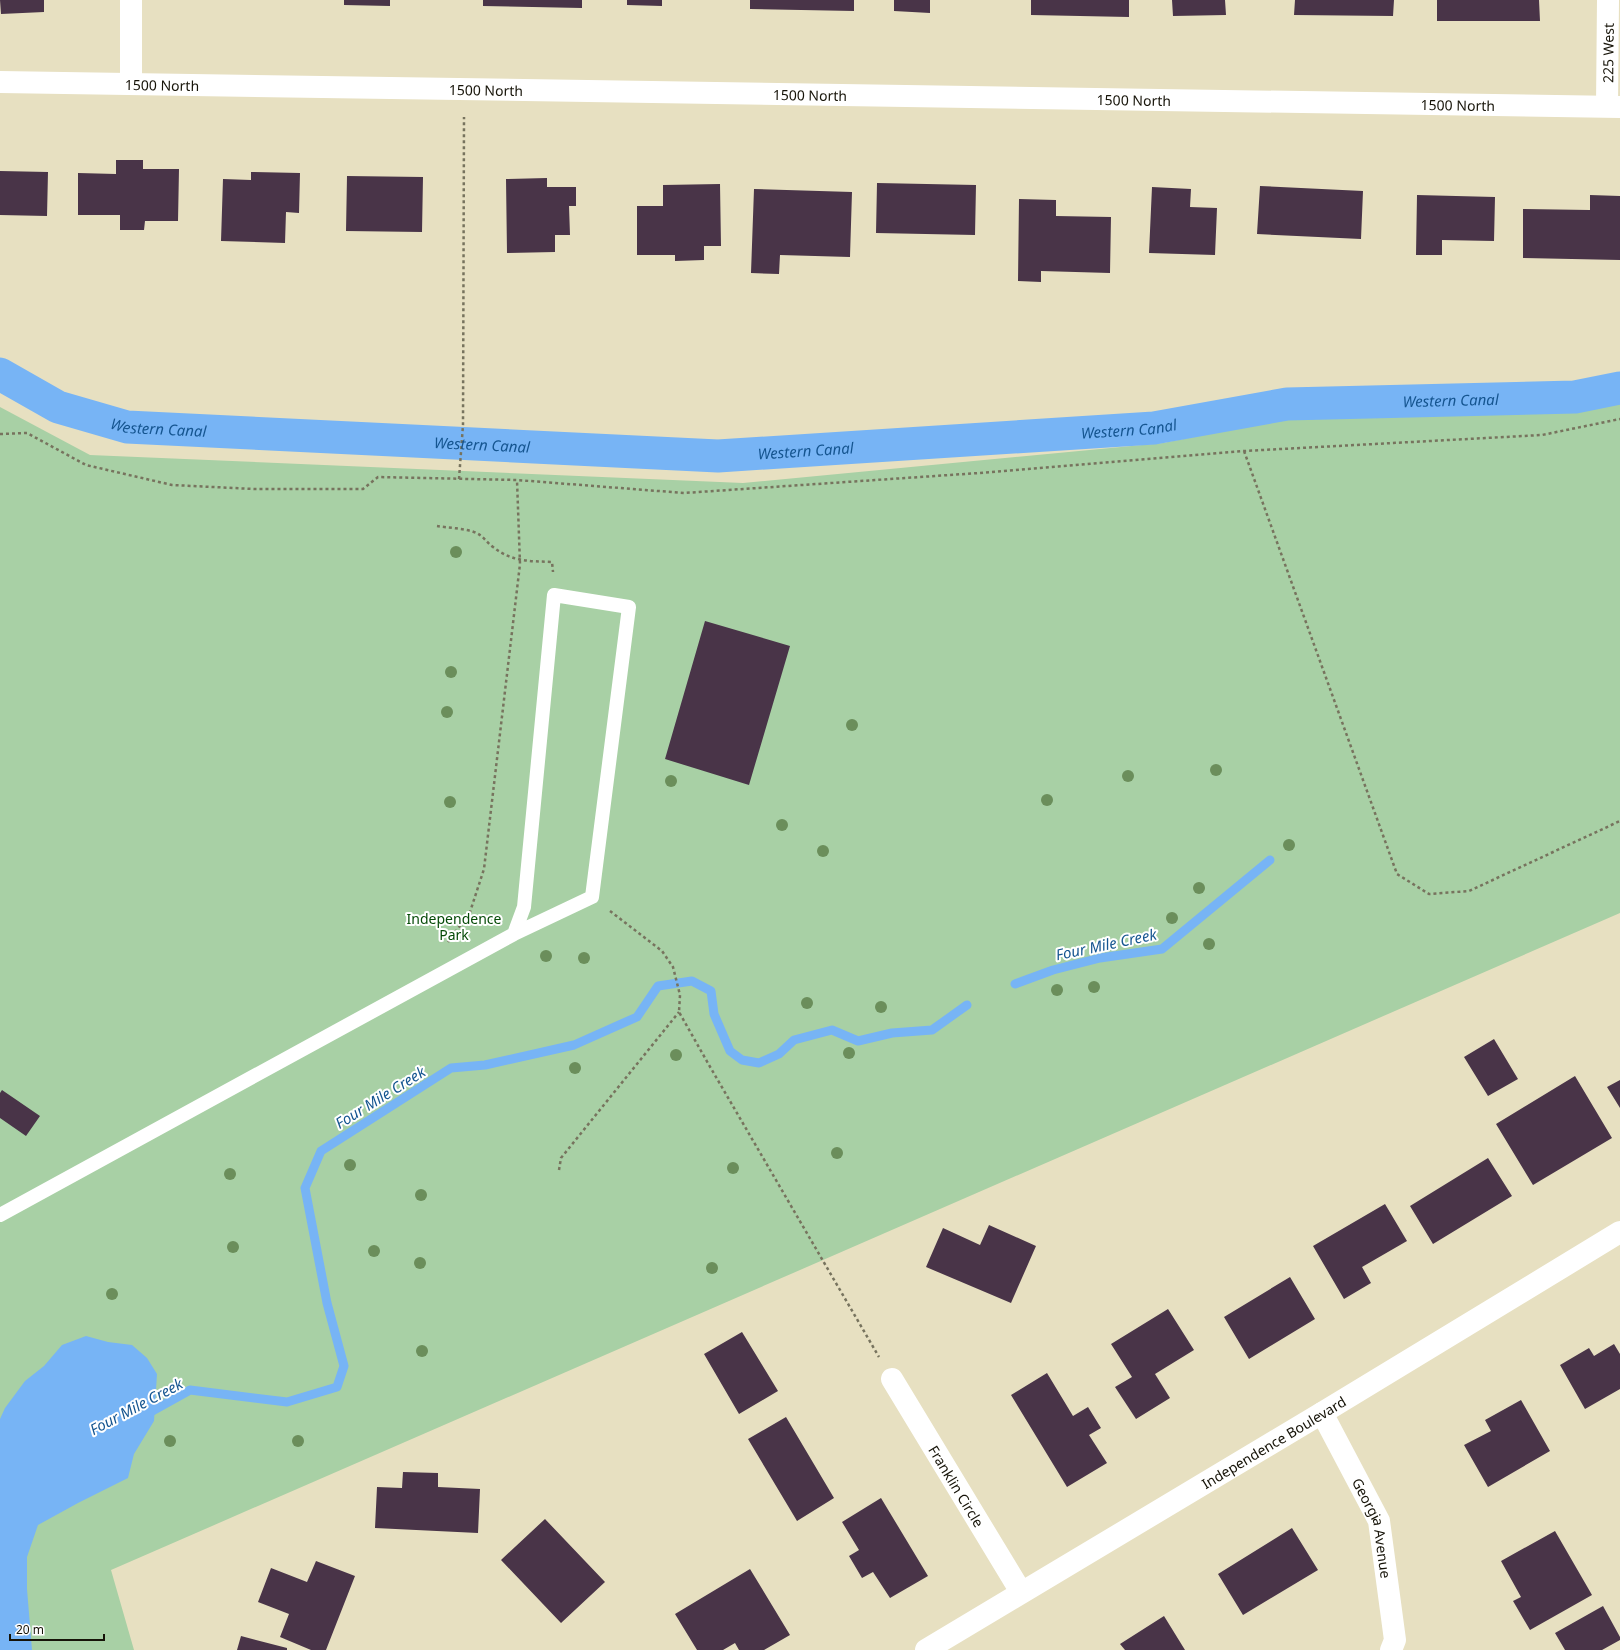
<svg xmlns="http://www.w3.org/2000/svg" width="1620" height="1650" viewBox="0 0 1620 1650" font-family="'Noto Sans',sans-serif">
	<style>
		.green { fill: #a8d0a5 }
		.water { fill: #77b4f5 }
		.lines { fill: none; stroke-linecap: round; stroke-linejoin: round }
		.stream { stroke: #77b4f5; stroke-width: 9 }
		.canal { stroke: #77b4f5; stroke-width: 33 }
		.building { fill: #493448 }
		.path { stroke: #77735e; stroke-width: 2.5; stroke-dasharray: 3 3; stroke-linecap: butt }
		.service { stroke: #fff; stroke-width: 14 }
		.minor { stroke: #fff; stroke-width: 22 }
		.tree { fill: #6b8e5b }
		.labels { text-anchor: middle; dominant-baseline: central; stroke-width: 4; stroke-linejoin: round; paint-order: stroke }
		.street-label { font-size: 14px; fill: #161308; stroke: #fff }
		.park-label { font-size: 14px; fill: #054a07; stroke: #fff }
		.water-label { font-size: 15px; font-style: italic; fill: #155590; stroke: #fff }
	</style>
	<rect width="100%" height="100%" fill="#e7e0c1"/>
	<path class="green" d="M 1620,404 L 1620,913 L 111,1570 L 134,1650 L 0,1650 L 0,407 L 90,455 L 743,483 L 1163,443 L 1299,416 L 1577,409 Z"/>
	<path class="water" d="M 86,1336 L 108,1342 L 132,1345 L 147,1358 L 157,1374 L 154,1421 L 134,1454 L 128,1478 L 78,1503 L 38,1525 L 27,1557 L 27,1589 L 32,1650 L 0,1650 L 0,1419 L 5,1408 L 25,1381 L 44,1366 L 62,1345 Z"/>
	<g class="lines">
		<path class="stream" d="M 1015,984 L 1053,970 L 1100,958 L 1162,949 L 1270,860
			M 145,1415 L 190,1390 L 287,1402 L 337,1387 L 344,1366 L 327,1303 L 305,1188 L 321,1151 L 451,1068 L 485,1065 L 574,1045 L 637,1017 L 658,986 L 692,981 L 711,991 L 714,1014 L 730,1051 L 742,1060 L 759,1063 L 779,1054 L 794,1040 L 832,1030 L 858,1041 L 892,1033 L 932,1030 L 967,1005"/>
		<path class="canal" id="s1" d="M 0,374 L 58,407 L 127,427 L 718,456 L 1154,428 L 1287,404 L 1575,397 L 1620,388"/>
	</g>
	<path class="building" d="M 0,0 L 44,0 L 44,12 L 1,14 Z
		M 344,0 L 390,0 L 390,6 L 344,5 Z
		M 483,0 L 582,0 L 582,8 L 483,6 Z
		M 627,0 L 662,0 L 662,6 L 627,5 Z
		M 750,0 L 854,0 L 854,11 L 750,9 Z
		M 894,0 L 930,0 L 930,13 L 894,11 Z
		M 1031,0 L 1129,0 L 1129,17 L 1031,15 Z
		M 1172,0 L 1225,0 L 1226,15 L 1173,16 Z
		M 1295,0 L 1394,0 L 1393,16 L 1294,15 Z
		M 1437,0 L 1539,0 L 1540,21 L 1437,21 Z
		M 116,160 L 143,160 L 143,169 L 179,169 L 178,221 L 145,221 L 144,230 L 120,230 L 120,215 L 78,215 L 78,173 L 116,174 Z
		M 0,171 L 48,172 L 47,216 L 0,215 Z
		M 251,172 L 300,173 L 299,213 L 286,212 L 285,243 L 221,241 L 223,179 L 251,180 Z
		M 347,176 L 423,177 L 422,232 L 346,231 Z
		M 547,178 L 547,187 L 576,187 L 576,206 L 569,206 L 570,235 L 555,235 L 555,252 L 507,253 L 506,179 Z
		M 877,183 L 976,185 L 975,235 L 876,233 Z
		M 720,184 L 721,246 L 704,246 L 704,260 L 675,261 L 675,255 L 637,255 L 637,206 L 663,206 L 663,185 Z
		M 1260,186 L 1363,191 L 1361,239 L 1257,234 Z
		M 1152,187 L 1191,189 L 1190,207 L 1217,208 L 1215,255 L 1149,253 Z
		M 754,189 L 852,192 L 850,257 L 780,255 L 779,274 L 751,273 Z
		M 1417,195 L 1495,197 L 1494,241 L 1442,240 L 1442,255 L 1416,255 Z
		M 1590,195 L 1620,196 L 1620,260 L 1523,258 L 1523,209 L 1590,210 Z
		M 1019,199 L 1056,200 L 1056,216 L 1111,217 L 1110,273 L 1041,271 L 1041,282 L 1018,281 Z
		M 705,621 L 790,646 L 749,785 L 665,759 Z
		M 1494,1039 L 1518,1079 L 1488,1096 L 1464,1057 Z
		M 1575,1076 L 1612,1138 L 1533,1185 L 1496,1124 Z
		M 1620,1080 L 1620,1108 L 1607,1087 Z
		M 2,1090 L 40,1116 L 26,1136 L 0,1118 L 0,1093 Z
		M 1488,1158 L 1512,1196 L 1433,1244 L 1410,1206 Z
		M 1385,1204 L 1407,1241 L 1362,1267 L 1371,1283 L 1344,1299 L 1313,1246 Z
		M 989,1225 L 1036,1246 L 1011,1303 L 926,1267 L 943,1228 L 980,1245 Z
		M 1290,1277 L 1315,1319 L 1249,1359 L 1224,1317 Z
		M 1168,1309 L 1194,1350 L 1155,1374 L 1170,1398 L 1136,1419 L 1115,1387 L 1132,1377 L 1111,1344 Z
		M 742,1332 L 778,1391 L 739,1414 L 704,1354 Z
		M 1614,1344 L 1620,1354 L 1620,1389 L 1585,1409 L 1560,1365 L 1589,1348 L 1594,1356 Z
		M 1047,1373 L 1073,1416 L 1088,1407 L 1101,1428 L 1089,1435 L 1107,1463 L 1067,1487 L 1011,1395 Z
		M 1521,1400 L 1550,1451 L 1488,1487 L 1464,1445 L 1491,1431 L 1485,1420 Z
		M 786,1417 L 834,1498 L 797,1521 L 748,1439 Z
		M 403,1472 L 438,1473 L 438,1487 L 480,1489 L 478,1533 L 375,1528 L 377,1487 L 402,1488 Z
		M 881,1498 L 928,1576 L 890,1598 L 873,1572 L 862,1578 L 849,1556 L 859,1550 L 842,1522 Z
		M 545,1519 L 605,1582 L 561,1623 L 501,1560 Z
		M 1292,1528 L 1318,1570 L 1243,1615 L 1218,1574 Z
		M 1555,1531 L 1592,1595 L 1530,1630 L 1513,1601 L 1521,1597 L 1501,1561 Z
		M 316,1561 L 355,1576 L 326,1650 L 311,1650 L 280,1637 L 289,1614 L 258,1602 L 271,1568 L 307,1582 Z
		M 750,1569 L 790,1635 L 764,1650 L 739,1650 L 735,1643 L 723,1650 L 697,1650 L 675,1614 Z
		M 1603,1606 L 1620,1637 L 1620,1640 L 1602,1650 L 1565,1650 L 1555,1633 Z
		M 1164,1616 L 1185,1650 L 1125,1650 L 1120,1644 Z
		M 241,1636 L 287,1648 L 287,1650 L 237,1650 Z"/>
	<g class="lines">
		<path class="path" d="M 0,434 L 27,433 L 86,465 L 172,485 L 254,489 L 363,489 L 378,477 L 517,480 L 684,493 L 979,473 L 1244,451 L 1542,435 L 1620,419
			M 1244,451 L 1397,874 L 1429,894 L 1469,891 L 1620,821
			M 459,479 L 463,425 L 464,117
			M 437,526 C 448,528 463,528 474,532 C 483,535 486,542 493,547 C 512,562 530,561 552,562 L 553,572
			M 610,911 L 662,951 L 673,967 L 680,995 L 679,1012 L 709,1065 L 879,1357
			M 448,942 L 470,912 L 484,869 L 520,564 L 517,480
			M 559,1170 L 561,1158 L 679,1012"/>
		<path class="service" d="M 0,1215 L 514,934 L 592,897 L 629,607 L 554,595 L 524,907 L 514,934"/>
		<g class="minor">
			<path id="s2" d="M 0,82 L 1620,107"/>
			<path d="M 131,84 L 131,0"/>
			<path id="s3" d="M 1607,106 L 1608,0"/>
			<path id="s4" d="M 892,1379 L 1021,1592"/>
			<path id="s5" d="M 1322,1413 L 1379,1521 L 1395,1640 L 1391,1650"/>
			<path id="s6" d="M 926,1650 L 1322,1413 L 1620,1232"/>
		</g>
	</g>
	<g class="tree">
		<circle cx="456" cy="552" r="6"/>
		<circle cx="451" cy="672" r="6"/>
		<circle cx="447" cy="712" r="6"/>
		<circle cx="852" cy="725" r="6"/>
		<circle cx="1216" cy="770" r="6"/>
		<circle cx="1128" cy="776" r="6"/>
		<circle cx="671" cy="781" r="6"/>
		<circle cx="1047" cy="800" r="6"/>
		<circle cx="450" cy="802" r="6"/>
		<circle cx="782" cy="825" r="6"/>
		<circle cx="1289" cy="845" r="6"/>
		<circle cx="823" cy="851" r="6"/>
		<circle cx="1199" cy="888" r="6"/>
		<circle cx="1172" cy="918" r="6"/>
		<circle cx="1209" cy="944" r="6"/>
		<circle cx="546" cy="956" r="6"/>
		<circle cx="584" cy="958" r="6"/>
		<circle cx="1094" cy="987" r="6"/>
		<circle cx="1057" cy="990" r="6"/>
		<circle cx="807" cy="1003" r="6"/>
		<circle cx="881" cy="1007" r="6"/>
		<circle cx="849" cy="1053" r="6"/>
		<circle cx="676" cy="1055" r="6"/>
		<circle cx="575" cy="1068" r="6"/>
		<circle cx="837" cy="1153" r="6"/>
		<circle cx="350" cy="1165" r="6"/>
		<circle cx="733" cy="1168" r="6"/>
		<circle cx="230" cy="1174" r="6"/>
		<circle cx="421" cy="1195" r="6"/>
		<circle cx="233" cy="1247" r="6"/>
		<circle cx="374" cy="1251" r="6"/>
		<circle cx="420" cy="1263" r="6"/>
		<circle cx="712" cy="1268" r="6"/>
		<circle cx="112" cy="1294" r="6"/>
		<circle cx="422" cy="1351" r="6"/>
		<circle cx="170" cy="1441" r="6"/>
		<circle cx="298" cy="1441" r="6"/>
	</g>
	<g class="labels">
		<g class="street-label">
			<text stroke="none"><textPath href="#s3" startOffset="53">225 West</textPath></text>
			<text stroke="none"><textPath href="#s2" startOffset="162">1500 North</textPath></text>
			<text stroke="none"><textPath href="#s2" startOffset="486">1500 North</textPath></text>
			<text stroke="none"><textPath href="#s2" startOffset="810">1500 North</textPath></text>
			<text stroke="none"><textPath href="#s2" startOffset="1134">1500 North</textPath></text>
			<text stroke="none"><textPath href="#s2" startOffset="1458">1500 North</textPath></text>
			<text stroke="none"><textPath href="#s6" startOffset="405">Independence Boulevard</textPath></text>
			<text stroke="none"><textPath href="#s4" startOffset="125">Franklin Circle</textPath></text>
			<text stroke="none"><textPath href="#s5" startOffset="127">Georgia Avenue</textPath></text>
		</g>
		<g class="park-label">
			<text x="454" y="918">Independence<tspan x="454" dy="16">Park</tspan></text>
		</g>
		<g class="water-label">
			<text stroke="none"><textPath href="#s1" startOffset="1466">Western Canal</textPath></text>
			<text stroke="none"><textPath href="#s1" startOffset="170">Western Canal</textPath></text>
			<text stroke="none"><textPath href="#s1" startOffset="1142">Western Canal</textPath></text>
			<text stroke="none"><textPath href="#s1" startOffset="494">Western Canal</textPath></text>
			<text stroke="none"><textPath href="#s1" startOffset="818">Western Canal</textPath></text>
			<text transform="translate(1106 944) rotate(-12)">Four Mile Creek</text>
			<text transform="translate(380 1097) rotate(-32)">Four Mile Creek</text>
			<text transform="translate(136 1406) rotate(-28)">Four Mile Creek</text>
		</g>
	</g>
	<path d="M10 1634v6h94v-6" fill="none" stroke="#161308" stroke-width="2"/>
	<text x="16" y="1634" font-size="12" fill="#161308" stroke="#ffffff" stroke-width="3" paint-order="stroke">20 m</text>
</svg>
